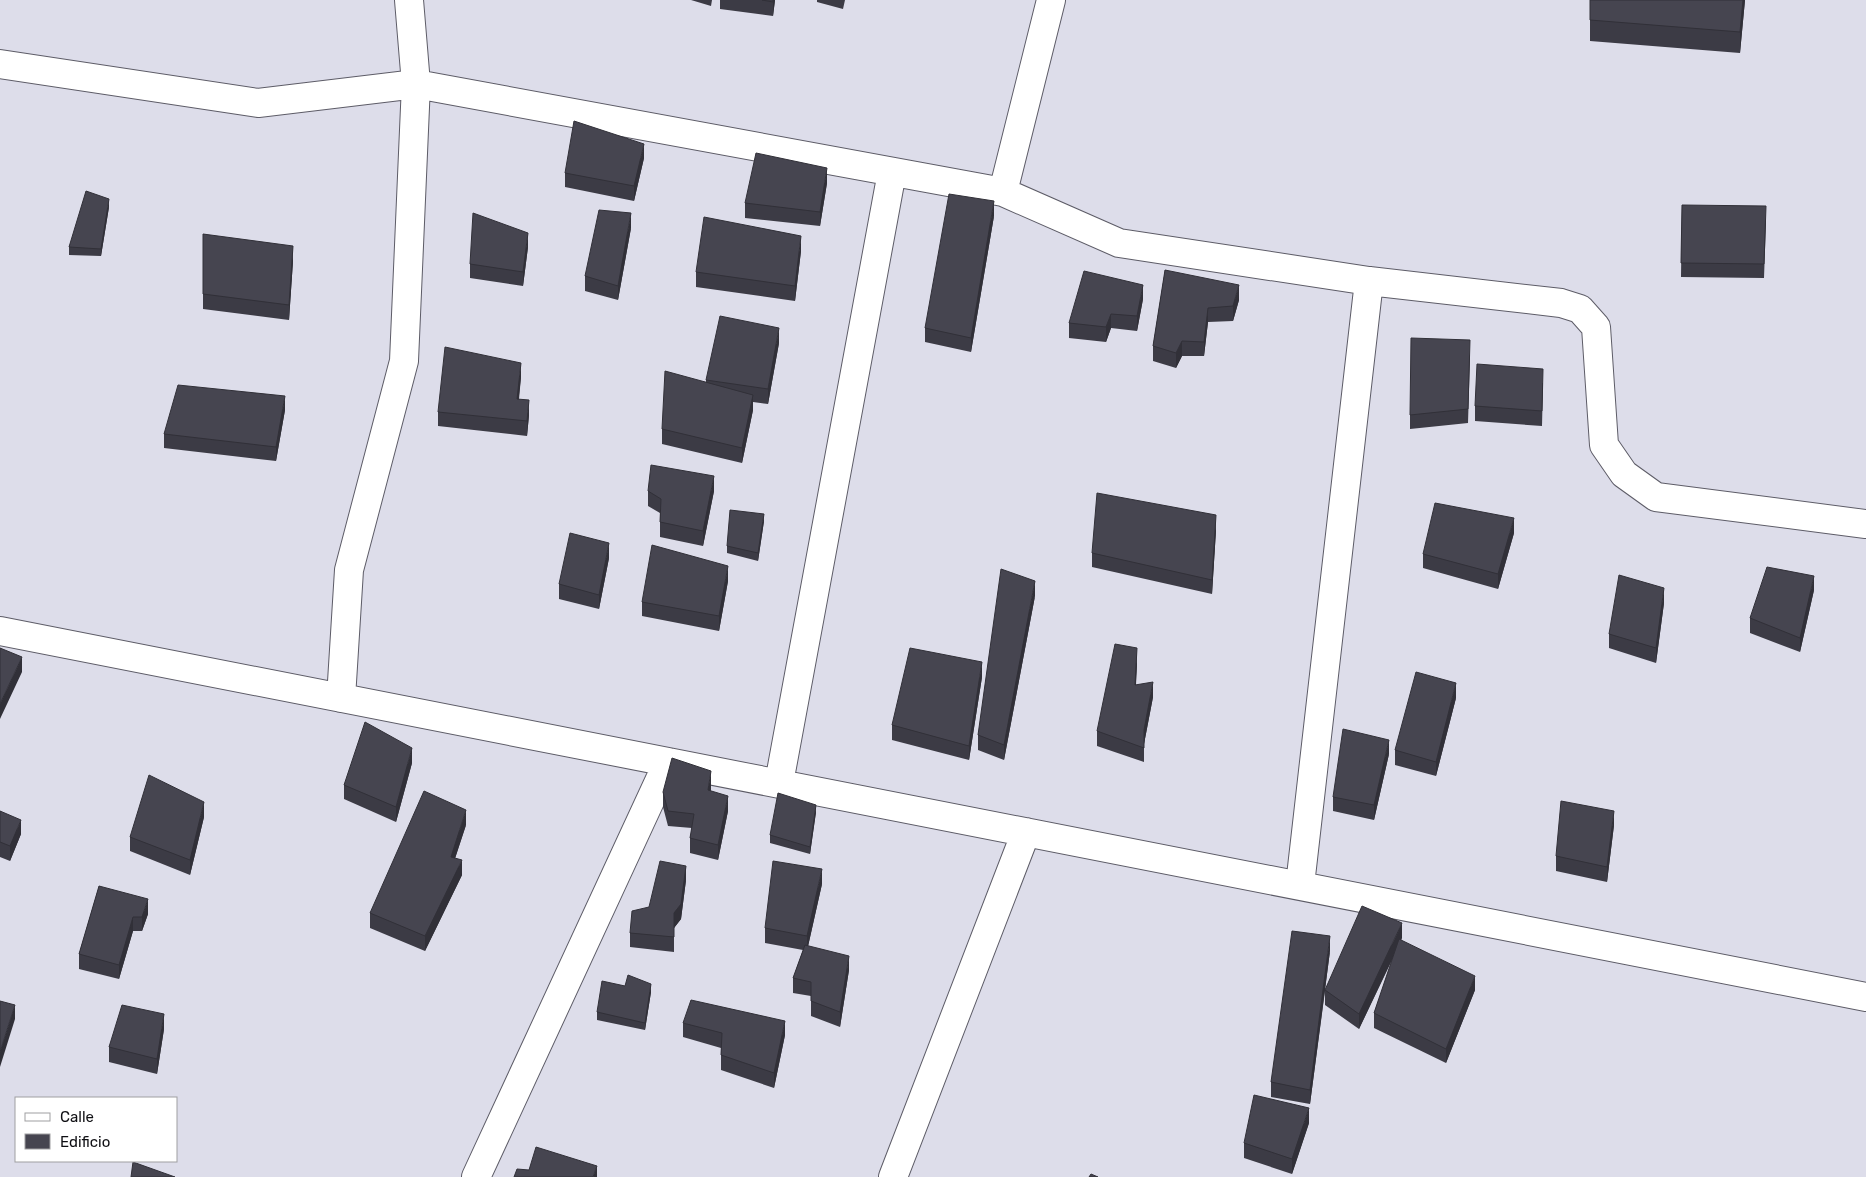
<svg xmlns="http://www.w3.org/2000/svg" width="1866" height="1177" viewBox="0 0 1866 1177" font-family="Rubik,sans-serif">
	<style>
		.lines { fill: none; stroke-linecap: round; stroke-linejoin: round }
		.minor-casing { stroke: #5d5c67; stroke-width: 30 }
		.minor { stroke: #fff; stroke-width: 28 }
		.wall { fill: #3c3b45 }
		.shaded-wall { fill: #313038 }
		.building { fill: #464550; stroke: #313038 }
	</style>
	<rect width="100%" height="100%" fill="#ddddea"/>
	<g class="lines">
		<g class="minor-casing">
			<path id="minor" d="M 0,64 L 258,103 L 416,84 L 1003,192 L 1119,243 L 1369,281 L 1561,303 L 1580,309 L 1596,327 L 1604,445 L 1624,474 L 1656,497 L 1866,524
				M 1003,192 L 1051,0
				M 0,631 L 1866,997
				M 341,698 L 349,570 L 404,361 L 416,84 L 409,0
				M 779,783 L 892,172
				M 1300,885 L 1369,281
				M 476,1177 L 668,762
				M 893,1177 L 1026,832"/>
		</g>
		<use href="#minor" class="minor"/>
	</g>
	<path class="wall" d="M 691,0 L 712,0 L 711,6 Z
		M 720,0 L 775,0 L 773,16 L 720,9 Z
		M 817,0 L 845,0 L 843,9 L 817,2 Z
		M 1590,0 L 1745,0 L 1740,53 L 1590,41 Z
		M 644,158 L 634,201 L 565,187 L 565,173 Z
		M 827,183 L 820,226 L 745,218 L 745,203 Z
		M 1682,205 L 1766,221 L 1764,278 L 1681,277 Z
		M 109,207 L 101,256 L 69,255 L 69,247 Z
		M 994,216 L 971,352 L 925,342 L 925,328 Z
		M 631,228 L 618,300 L 585,291 L 585,276 Z
		M 203,234 L 293,261 L 289,320 L 203,309 Z
		M 528,247 L 523,286 L 470,278 L 470,264 Z
		M 801,251 L 795,301 L 696,287 L 696,272 Z
		M 1165,270 L 1239,300 L 1233,321 L 1208,322 L 1204,356 L 1182,356 L 1176,368 L 1153,361 L 1153,346 Z
		M 1143,299 L 1137,331 L 1111,328 L 1106,342 L 1069,338 L 1069,323 Z
		M 779,343 L 768,404 L 753,402 L 753,410 L 742,463 L 662,444 L 662,429 L 706,382 L 706,380 Z
		M 1470,355 L 1468,423 L 1410,429 L 1410,415 Z
		M 521,377 L 519,399 L 529,415 L 527,436 L 438,426 L 438,412 Z
		M 1543,383 L 1542,426 L 1475,421 L 1475,406 Z
		M 285,410 L 276,461 L 164,448 L 164,434 Z
		M 648,491 L 714,491 L 703,546 L 660,537 L 660,513 L 648,506 Z
		M 764,521 L 758,561 L 727,553 L 727,546 Z
		M 1216,530 L 1212,594 L 1092,567 L 1092,553 Z
		M 1514,533 L 1498,589 L 1423,568 L 1423,554 Z
		M 609,558 L 599,609 L 559,599 L 559,584 Z
		M 728,581 L 719,631 L 642,616 L 642,602 Z
		M 1814,590 L 1800,652 L 1750,633 L 1750,618 Z
		M 1035,596 L 1004,760 L 978,750 L 978,735 Z
		M 1664,603 L 1656,663 L 1609,648 L 1609,634 Z
		M 1137,662 L 1136,685 L 1153,697 L 1144,744 L 1144,762 L 1097,746 L 1097,731 Z
		M 982,677 L 969,760 L 892,740 L 892,725 Z
		M 1456,698 L 1436,776 L 1395,765 L 1395,750 Z
		M 1389,754 L 1374,820 L 1333,811 L 1333,797 Z
		M 412,763 L 396,822 L 344,799 L 344,785 Z
		M 711,786 L 711,791 L 728,811 L 718,860 L 690,853 L 690,838 L 692,828 L 668,826 L 663,807 L 663,792 Z
		M 0,811 L 21,834 L 10,861 L 0,857 Z
		M 816,812 L 810,854 L 770,843 L 770,835 Z
		M 204,817 L 190,875 L 130,851 L 130,837 Z
		M 466,825 L 455,858 L 462,875 L 425,951 L 370,928 L 370,913 Z
		M 1614,825 L 1607,882 L 1556,871 L 1556,856 Z
		M 686,880 L 681,919 L 674,928 L 674,952 L 630,947 L 630,933 L 649,907 Z
		M 822,884 L 808,946 L 849,970 L 840,1027 L 811,1016 L 811,996 L 793,993 L 793,978 L 803,950 L 765,943 L 765,928 Z
		M 99,886 L 148,914 L 142,931 L 133,931 L 119,979 L 79,969 L 79,954 Z
		M 1402,938 L 1401,940 L 1475,990 L 1446,1063 L 1374,1028 L 1374,1013 L 1394,956 L 1359,1029 L 1325,1005 L 1325,991 L 1310,1104 L 1271,1097 L 1271,1082 L 1330,951 L 1325,990 Z
		M 625,986 L 651,992 L 645,1030 L 597,1020 L 597,1012 Z
		M 683,1023 L 785,1035 L 774,1088 L 721,1070 L 721,1048 L 683,1037 Z
		M 164,1029 L 157,1074 L 109,1062 L 109,1047 Z
		M 1309,1123 L 1292,1174 L 1244,1158 L 1244,1143 Z"/>
	<path class="shaded-wall" d="M 773,0 L 775,0 L 773,16 Z
		M 1743,0 L 1745,0 L 1740,53 L 1740,32 Z
		M 644,144 L 644,158 L 634,201 L 634,186 Z
		M 827,168 L 827,183 L 820,226 L 820,212 Z
		M 109,199 L 109,207 L 101,256 L 101,249 Z
		M 994,201 L 994,216 L 971,352 L 971,338 Z
		M 631,213 L 631,228 L 618,300 L 618,286 Z
		M 528,233 L 528,247 L 523,286 L 523,272 Z
		M 801,236 L 801,251 L 795,301 L 795,286 Z
		M 293,246 L 293,261 L 289,320 L 289,305 Z
		M 1143,285 L 1143,299 L 1137,331 L 1137,316 Z
		M 1239,285 L 1239,300 L 1233,321 L 1233,306 Z
		M 1208,308 L 1208,322 L 1204,356 L 1204,342 Z
		M 1111,314 L 1111,328 L 1106,342 L 1106,327 Z
		M 779,328 L 779,343 L 768,404 L 768,389 Z
		M 1182,341 L 1182,356 L 1176,368 L 1176,353 Z
		M 521,363 L 521,377 L 517,413 L 517,399 Z
		M 753,395 L 753,410 L 742,463 L 742,448 Z
		M 285,396 L 285,410 L 276,461 L 276,447 Z
		M 529,400 L 529,415 L 527,436 L 527,421 Z
		M 714,476 L 714,491 L 703,546 L 703,531 Z
		M 764,514 L 764,521 L 758,561 L 758,553 Z
		M 1216,515 L 1216,530 L 1212,594 L 1212,580 Z
		M 1514,518 L 1514,533 L 1498,589 L 1498,574 Z
		M 609,543 L 609,558 L 599,609 L 599,595 Z
		M 728,566 L 728,581 L 719,631 L 719,616 Z
		M 1814,576 L 1814,590 L 1800,652 L 1800,638 Z
		M 1035,581 L 1035,596 L 1004,760 L 1004,745 Z
		M 1664,588 L 1664,603 L 1656,663 L 1656,648 Z
		M 1137,648 L 1137,662 L 1135,700 L 1135,685 Z
		M 22,657 L 22,672 L 0,719 L 0,704 Z
		M 982,662 L 982,677 L 969,760 L 969,746 Z
		M 1153,682 L 1153,697 L 1144,744 L 1144,762 L 1144,730 Z
		M 1456,683 L 1456,698 L 1436,776 L 1436,762 Z
		M 1389,740 L 1389,754 L 1374,820 L 1374,805 Z
		M 412,748 L 412,763 L 396,822 L 396,807 Z
		M 711,771 L 711,786 L 708,805 L 708,790 Z
		M 728,796 L 728,811 L 718,860 L 718,845 Z
		M 204,802 L 204,817 L 190,875 L 190,860 Z
		M 816,805 L 816,812 L 810,854 L 810,847 Z
		M 466,810 L 466,825 L 451,871 L 451,857 Z
		M 1614,811 L 1614,825 L 1607,882 L 1607,867 Z
		M 21,820 L 21,834 L 10,861 L 10,846 Z
		M 462,860 L 462,875 L 425,951 L 425,936 Z
		M 686,866 L 686,880 L 681,919 L 674,928 L 674,952 L 674,913 Z
		M 822,869 L 822,884 L 807,951 L 807,936 Z
		M 148,899 L 148,914 L 142,931 L 142,917 Z
		M 133,917 L 133,931 L 119,979 L 119,965 Z
		M 1402,923 L 1402,938 L 1359,1029 L 1359,1014 Z
		M 1330,936 L 1330,951 L 1310,1104 L 1310,1090 Z
		M 849,956 L 849,970 L 840,1027 L 840,1012 Z
		M 1475,976 L 1475,990 L 1446,1063 L 1446,1049 Z
		M 651,984 L 651,992 L 645,1030 L 645,1023 Z
		M 15,1005 L 15,1019 L 0,1067 L 0,1052 Z
		M 164,1014 L 164,1029 L 157,1074 L 157,1059 Z
		M 785,1021 L 785,1035 L 774,1088 L 774,1073 Z
		M 1309,1108 L 1309,1123 L 1292,1174 L 1292,1159 Z
		M 597,1166 L 597,1177 L 593,1177 Z"/>
	<path class="building" d="M 762,0 L 773,0 L 773,2 Z
		M 1590,0 L 1743,0 L 1740,32 L 1590,20 Z
		M 574,121 L 644,144 L 634,186 L 565,173 Z
		M 756,153 L 827,168 L 820,212 L 745,203 Z
		M 86,191 L 109,199 L 101,249 L 69,247 Z
		M 949,194 L 994,201 L 971,338 L 925,328 Z
		M 1682,205 L 1766,206 L 1764,264 L 1681,263 Z
		M 599,210 L 631,213 L 618,286 L 585,276 Z
		M 473,213 L 528,233 L 523,272 L 470,264 Z
		M 704,217 L 801,236 L 795,286 L 696,272 Z
		M 203,234 L 293,246 L 289,305 L 203,294 Z
		M 1165,270 L 1239,285 L 1233,306 L 1208,308 L 1204,342 L 1182,341 L 1176,353 L 1153,346 Z
		M 1084,271 L 1143,285 L 1137,316 L 1111,314 L 1106,327 L 1069,323 Z
		M 720,316 L 779,328 L 768,389 L 706,380 Z
		M 1411,338 L 1470,340 L 1468,409 L 1410,415 Z
		M 445,347 L 521,363 L 517,399 L 529,400 L 527,421 L 438,412 Z
		M 1477,364 L 1543,369 L 1542,411 L 1475,406 Z
		M 665,371 L 753,395 L 742,448 L 662,429 Z
		M 178,385 L 285,396 L 276,447 L 164,434 Z
		M 651,465 L 714,476 L 703,531 L 660,522 L 661,499 L 648,491 Z
		M 1097,493 L 1216,515 L 1212,580 L 1092,553 Z
		M 1435,503 L 1514,518 L 1498,574 L 1423,554 Z
		M 730,510 L 764,514 L 758,553 L 727,546 Z
		M 570,533 L 609,543 L 599,595 L 559,584 Z
		M 652,545 L 728,566 L 719,616 L 642,602 Z
		M 1767,567 L 1814,576 L 1800,638 L 1750,618 Z
		M 1001,569 L 1035,581 L 1004,745 L 978,735 Z
		M 1619,575 L 1664,588 L 1656,648 L 1609,634 Z
		M 1115,644 L 1137,648 L 1135,685 L 1153,682 L 1144,730 L 1144,748 L 1097,731 Z
		M 0,648 L 22,657 L 0,704 Z
		M 910,648 L 982,662 L 969,746 L 892,725 Z
		M 1416,672 L 1456,683 L 1436,762 L 1395,750 Z
		M 365,722 L 412,748 L 396,807 L 344,785 Z
		M 1343,729 L 1389,740 L 1374,805 L 1333,797 Z
		M 672,758 L 711,771 L 708,790 L 728,796 L 718,845 L 690,838 L 694,814 L 668,811 L 663,792 Z
		M 149,775 L 204,802 L 190,860 L 130,837 Z
		M 424,791 L 466,810 L 451,857 L 462,860 L 425,936 L 370,913 Z
		M 778,793 L 816,805 L 810,847 L 770,835 Z
		M 1561,801 L 1614,811 L 1607,867 L 1556,856 Z
		M 0,811 L 21,820 L 10,846 L 0,842 Z
		M 660,861 L 686,866 L 681,904 L 674,913 L 674,937 L 630,933 L 632,911 L 649,907 Z
		M 773,861 L 822,869 L 807,936 L 765,928 Z
		M 99,886 L 148,899 L 142,917 L 133,917 L 119,965 L 79,954 Z
		M 1362,906 L 1402,923 L 1359,1014 L 1325,990 Z
		M 1292,931 L 1330,936 L 1310,1090 L 1271,1082 Z
		M 1399,939 L 1475,976 L 1446,1049 L 1374,1013 Z
		M 805,945 L 849,956 L 840,1012 L 811,1001 L 811,982 L 793,978 Z
		M 628,975 L 651,984 L 645,1023 L 597,1012 L 602,981 L 625,986 Z
		M 691,1000 L 785,1021 L 774,1073 L 721,1055 L 722,1033 L 683,1023 Z
		M 0,1001 L 15,1005 L 0,1052 Z
		M 122,1005 L 164,1014 L 157,1059 L 109,1047 Z
		M 1254,1095 L 1309,1108 L 1292,1159 L 1244,1143 Z
		M 536,1147 L 597,1166 L 593,1177 L 514,1177 L 517,1169 L 529,1170 Z
		M 133,1162 L 175,1177 L 131,1177 Z
		M 1091,1174 L 1098,1177 L 1089,1177 Z"/>
	<rect x="15" y="1097" width="162" height="65" fill="#ffffff" stroke="#9f9fa1"/>
	<rect x="25" y="1113" width="25" height="8" fill="#ffffff" stroke="#9f9fa1"/>
	<text x="60" y="1122" font-size="15" fill="#0f0f13">Calle</text>
	<rect x="25" y="1134" width="25" height="15" fill="#464550" stroke="#9f9fa1"/>
	<text x="60" y="1147" font-size="15" fill="#0f0f13">Edificio</text>
</svg>
